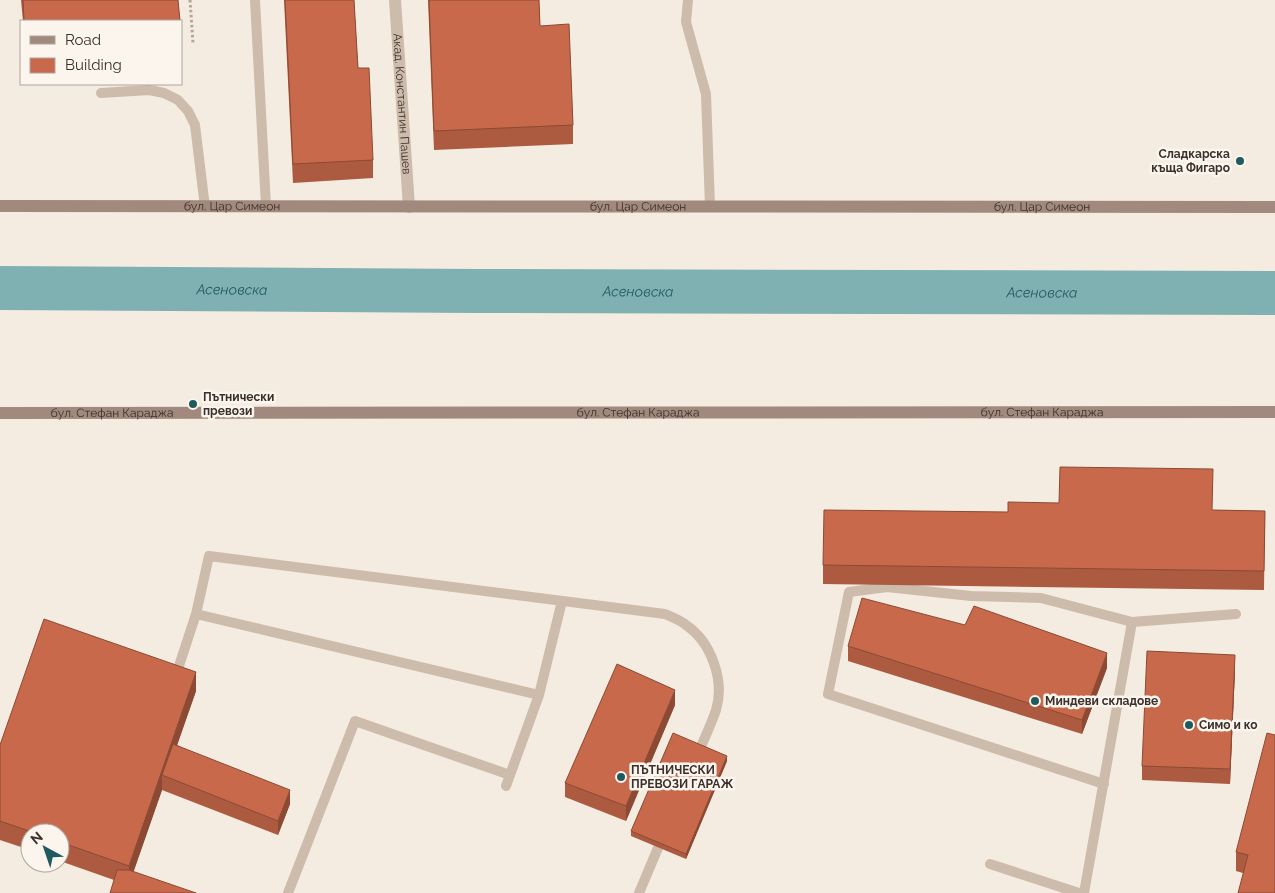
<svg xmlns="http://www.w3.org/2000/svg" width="1275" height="893" viewBox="0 0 1275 893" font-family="Raleway,sans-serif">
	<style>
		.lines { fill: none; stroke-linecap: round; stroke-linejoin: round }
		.river { stroke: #7fb0b2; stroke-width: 44 }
		.path { stroke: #b9a596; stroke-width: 3; stroke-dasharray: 2.5 2.5; stroke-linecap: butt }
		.lane { stroke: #cdbbac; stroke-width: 10 }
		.street { stroke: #cdbbac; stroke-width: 12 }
		.secondary { stroke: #a18a7d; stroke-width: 12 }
		.wall { fill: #ac5a40 }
		.shaded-wall { fill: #8c4a34 }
		.building { fill: #c8694b; stroke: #8c4a34 }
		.poi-dot { fill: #1f5a5e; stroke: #fbf5ee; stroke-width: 2 }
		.labels { text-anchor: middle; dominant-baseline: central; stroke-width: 5; stroke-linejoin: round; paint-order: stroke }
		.street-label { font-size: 12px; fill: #3b302b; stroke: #fbf5ee }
		.poi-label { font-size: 12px; font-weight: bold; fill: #3b302b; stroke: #fbf5ee; text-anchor: start }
		.water-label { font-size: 14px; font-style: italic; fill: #1f5a5e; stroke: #fbf5ee }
	</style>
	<rect width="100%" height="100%" fill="#f4ebe1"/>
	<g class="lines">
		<path class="river" id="s1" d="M 0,288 L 475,291 L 1275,293"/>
		<path class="path" d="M 190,0 L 193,43"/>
		<path class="lane" d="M 255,0 L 266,206
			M 688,0 L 686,22 L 706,94 L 710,207
			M 101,93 L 149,90 L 164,93 L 178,100 L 188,111 L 195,125 L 205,207
			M 196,614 L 539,695
			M 1132,622 L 1236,614
			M 176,675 L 196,614 L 209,556 L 665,614 C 672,617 680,620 686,625 C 711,642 725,680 716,710 C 711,725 703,741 697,756
			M 506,786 L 539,695 L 562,601
			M 990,864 L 1079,893
			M 288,893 L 355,721 L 510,775
			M 639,893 L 663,836
			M 1084,893 L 1132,622 L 1041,598 L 971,596 L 887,587 L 849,592 L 828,694 L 1104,784"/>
		<path class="street" id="s2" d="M 395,0 L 409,207"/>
		<g class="secondary">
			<path id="s3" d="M 0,206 L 1275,207"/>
			<path id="s4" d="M 0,413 L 1275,412"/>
		</g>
	</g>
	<path class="wall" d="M 21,0 L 178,0 L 180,21 L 23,21 Z
		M 284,0 L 354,0 L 358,68 L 373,160 L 373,178 L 293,183 Z
		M 428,0 L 539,0 L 540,26 L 573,125 L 573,144 L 434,150 Z
		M 1212,510 L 1265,511 L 1264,590 L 823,584 L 823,565 L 1008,512 Z
		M 965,625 L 1107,668 L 1082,734 L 848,661 L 848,646 Z
		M 1235,670 L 1230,784 L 1142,780 L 1142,766 Z
		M 196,691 L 177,745 L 290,804 L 278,835 L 162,790 L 133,872 L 114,880 L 60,861 L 60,833 L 30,833 L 30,850 L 0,840 L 0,745 Z
		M 675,705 L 626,821 L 565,797 L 565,783 Z
		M 1275,735 L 1275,893 L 1243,873 L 1236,871 L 1236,852 Z
		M 727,761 L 686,859 L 631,836 L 631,831 Z"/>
	<path class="shaded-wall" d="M 1107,653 L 1107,668 L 1082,734 L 1082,720 Z
		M 1235,655 L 1235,670 L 1230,784 L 1230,769 Z
		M 196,672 L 196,691 L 166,777 L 162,775 L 162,790 L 129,885 L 129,866 Z
		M 675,690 L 675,705 L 626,821 L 626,806 Z
		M 727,756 L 727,761 L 686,859 L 686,854 Z
		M 290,790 L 290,804 L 278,835 L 278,821 Z"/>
	<path class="building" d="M 23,0 L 178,0 L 180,21 L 24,21 Z
		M 285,0 L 354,0 L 358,68 L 369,68 L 373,160 L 293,164 Z
		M 429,0 L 539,0 L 540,26 L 569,24 L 573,125 L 434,131 Z
		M 1060,467 L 1213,469 L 1212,510 L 1265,511 L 1264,571 L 823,565 L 824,510 L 1008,512 L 1008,502 L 1059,503 Z
		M 862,598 L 965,625 L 974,606 L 1107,653 L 1082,720 L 848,646 Z
		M 44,619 L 196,672 L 129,866 L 60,842 L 60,833 L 35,833 L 0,821 L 0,745 Z
		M 1147,651 L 1235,655 L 1230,769 L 1142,766 Z
		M 617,664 L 675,690 L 626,806 L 565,783 Z
		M 673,733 L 727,756 L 686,854 L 631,831 Z
		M 1267,733 L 1275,735 L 1275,893 L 1238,893 L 1248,855 L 1236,852 Z
		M 173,744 L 290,790 L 278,821 L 162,775 Z
		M 117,870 L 129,870 L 196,893 L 110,893 Z"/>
	<g class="poi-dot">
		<circle cx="1240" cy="161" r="5"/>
		<circle cx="193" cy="404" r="5"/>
		<circle cx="1035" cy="701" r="5"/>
		<circle cx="1189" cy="725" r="5"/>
		<circle cx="621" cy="777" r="5"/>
	</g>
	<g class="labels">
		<g class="street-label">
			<text stroke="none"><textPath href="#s2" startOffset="104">Акад. Константин Пашев</textPath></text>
			<text stroke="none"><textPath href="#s3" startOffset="232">бул. Цар Симеон</textPath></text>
			<text stroke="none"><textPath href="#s3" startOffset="638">бул. Цар Симеон</textPath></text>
			<text stroke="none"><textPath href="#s3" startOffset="1042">бул. Цар Симеон</textPath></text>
			<text stroke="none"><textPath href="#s4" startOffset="638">бул. Стефан Караджа</textPath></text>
			<text stroke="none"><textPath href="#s4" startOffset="1042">бул. Стефан Караджа</textPath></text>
			<text stroke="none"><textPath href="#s4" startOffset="112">бул. Стефан Караджа</textPath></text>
		</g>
		<g class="poi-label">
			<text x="1230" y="154" text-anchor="end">Сладкарска<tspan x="1230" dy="14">къща Фигаро</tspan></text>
			<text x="203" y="397">Пътнически<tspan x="203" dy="14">превози</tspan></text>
			<text x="1045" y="701">Миндеви складове</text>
			<text x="1199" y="725">Симо и ко</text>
			<text x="631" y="770">ПЪТНИЧЕСКИ<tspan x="631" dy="14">ПРЕВОЗИ ГАРАЖ</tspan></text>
		</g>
		<g class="water-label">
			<text stroke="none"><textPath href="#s1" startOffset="232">Асеновска</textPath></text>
			<text stroke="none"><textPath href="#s1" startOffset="638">Асеновска</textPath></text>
			<text stroke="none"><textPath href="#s1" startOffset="1042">Асеновска</textPath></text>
		</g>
	</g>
	<rect x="20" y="20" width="162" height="65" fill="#fbf5ee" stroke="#aea6a0"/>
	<rect x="30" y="36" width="25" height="8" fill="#a18a7d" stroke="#aea6a0"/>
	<text x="65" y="45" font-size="15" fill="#3b302b">Road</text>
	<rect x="30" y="58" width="25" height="15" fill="#c8694b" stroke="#aea6a0"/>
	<text x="65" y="70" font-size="15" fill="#3b302b">Building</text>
	<g transform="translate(45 848) rotate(320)"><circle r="24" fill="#fbf5ee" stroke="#aea6a0"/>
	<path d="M0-4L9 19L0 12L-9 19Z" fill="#1f5a5e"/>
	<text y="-8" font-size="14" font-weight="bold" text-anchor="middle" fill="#3b302b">N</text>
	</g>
</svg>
